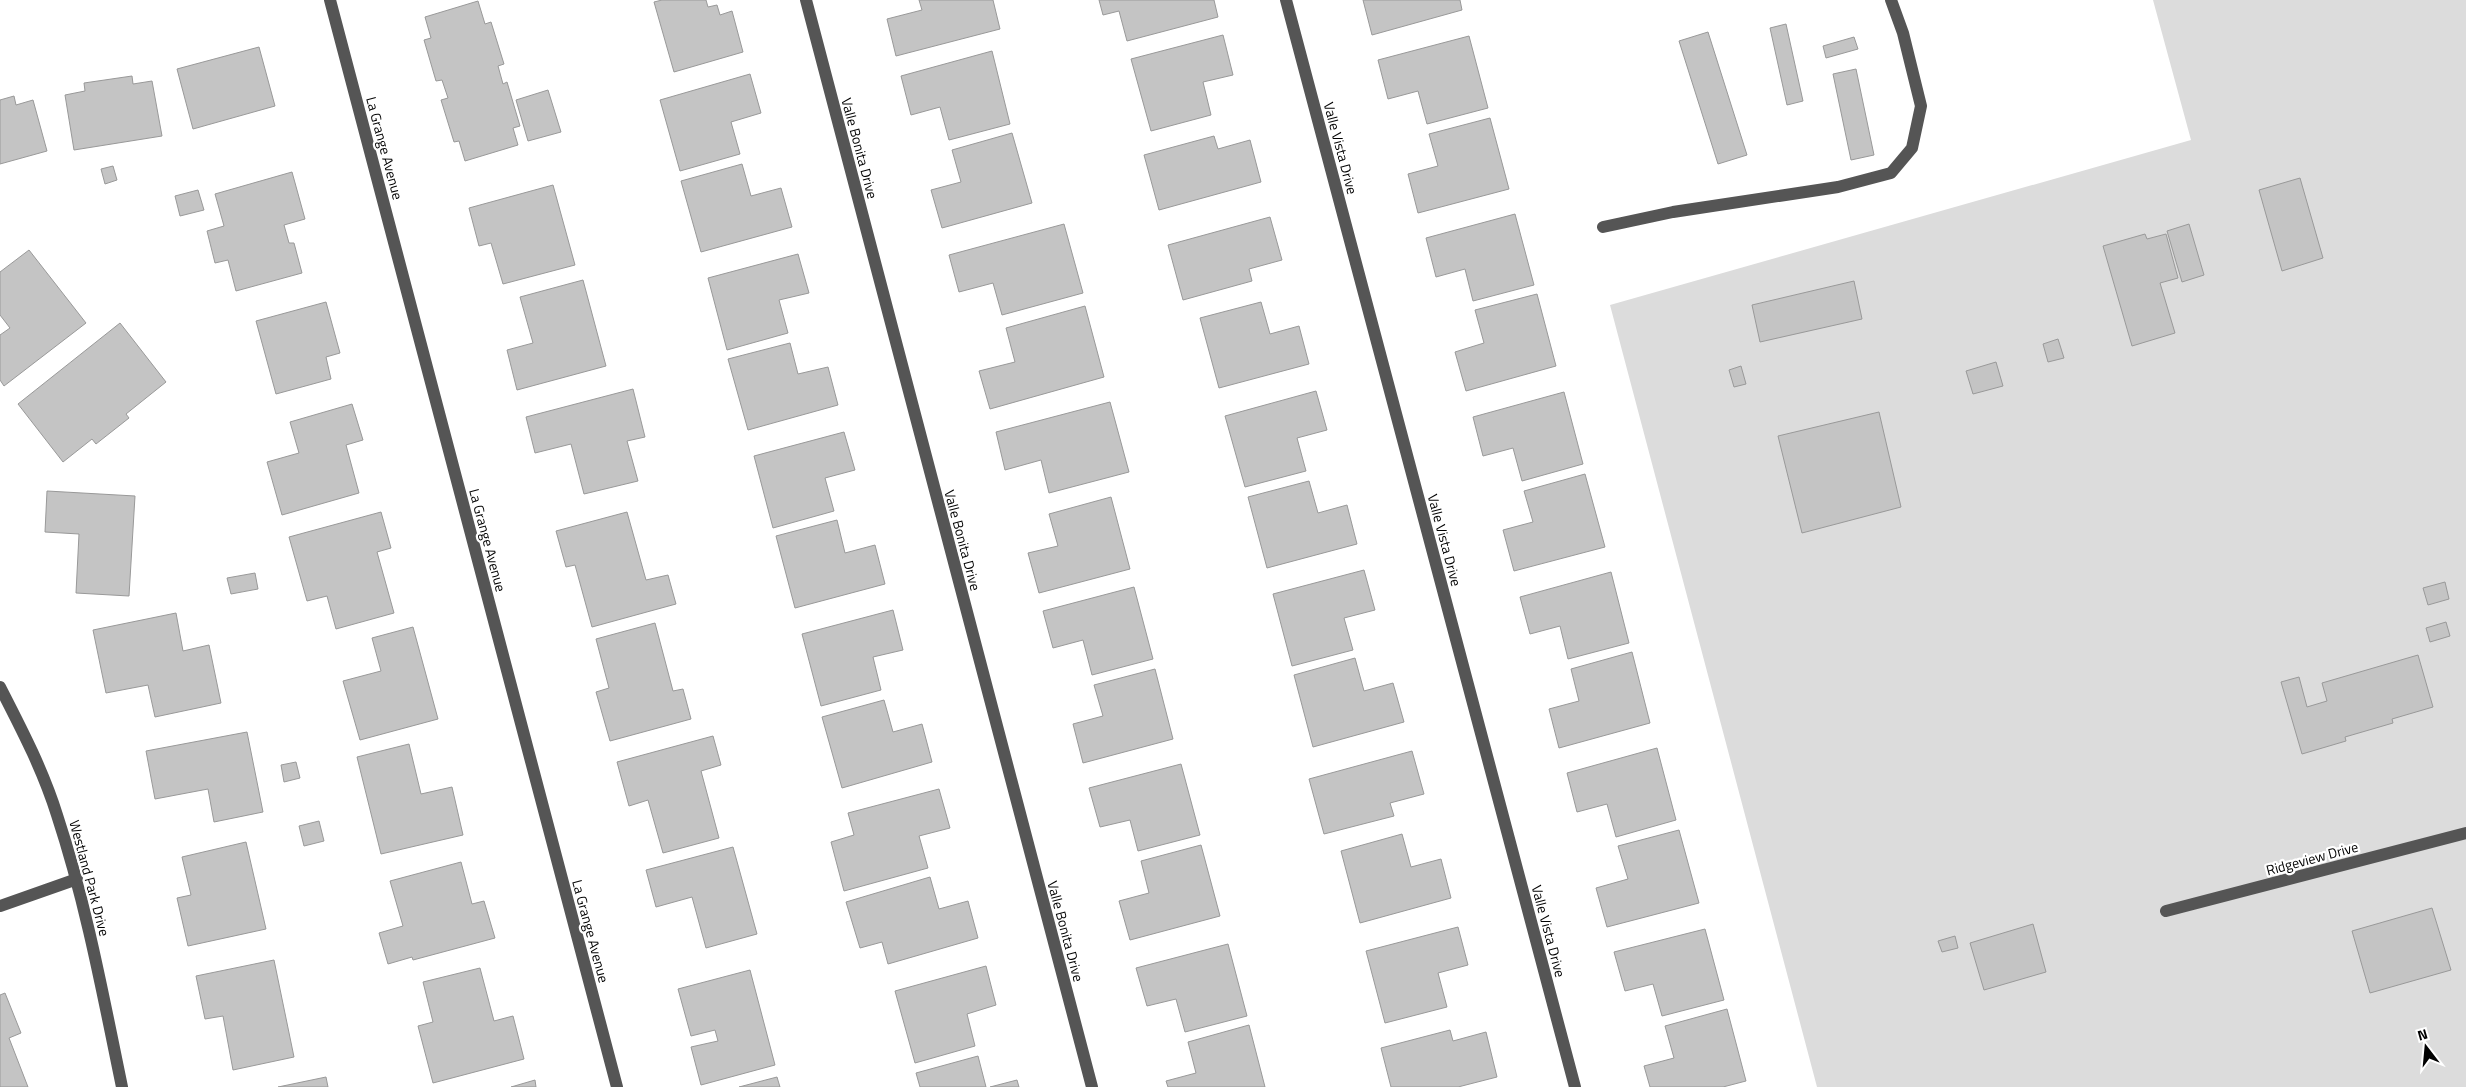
<svg xmlns="http://www.w3.org/2000/svg" width="2466" height="1087" viewBox="0 0 2466 1087" font-family="'Titillium Web',sans-serif">
	<style>
		.green { fill: #dcdcdc }
		.building { fill: #c4c4c4; stroke: #999 }
		.lines { fill: none; stroke-linecap: round; stroke-linejoin: round }
		.minor { stroke: #555; stroke-width: 12 }
		.labels { text-anchor: middle; dominant-baseline: central; stroke-width: 4.5; stroke-linejoin: round; paint-order: stroke }
		.street-label { font-size: 14px; fill: #000; stroke: #fff }
	</style>
	<rect width="100%" height="100%" fill="#fff"/>
	<path class="green" d="M 2153,0 L 2466,0 L 2466,1087 L 1817,1087 L 1610,305 L 2191,140 Z"/>
	<path class="building" d="M 662,0 L 706,0 L 708,7 L 717,5 L 720,15 L 732,11 L 743,52 L 674,72 L 654,2 Z
		M 919,0 L 993,0 L 1000,29 L 896,56 L 887,19 L 922,10 Z
		M 1099,0 L 1214,0 L 1218,17 L 1127,41 L 1119,11 L 1103,15 Z
		M 1363,0 L 1460,0 L 1462,10 L 1372,35 Z
		M 478,1 L 485,24 L 491,22 L 504,64 L 498,66 L 503,84 L 507,82 L 520,126 L 513,128 L 518,145 L 465,161 L 459,141 L 454,142 L 441,100 L 448,98 L 442,80 L 436,81 L 424,40 L 431,38 L 425,17 Z
		M 1786,24 L 1803,101 L 1787,105 L 1770,28 Z
		M 1708,32 L 1747,155 L 1718,164 L 1679,41 Z
		M 1223,35 L 1233,75 L 1203,82 L 1211,115 L 1151,131 L 1131,59 Z
		M 1469,36 L 1488,108 L 1427,124 L 1418,91 L 1388,99 L 1378,60 Z
		M 1854,37 L 1858,49 L 1826,58 L 1823,46 Z
		M 259,47 L 275,106 L 193,129 L 177,69 Z
		M 992,51 L 1010,124 L 949,140 L 940,107 L 911,115 L 901,76 Z
		M 1856,69 L 1874,155 L 1851,160 L 1833,74 Z
		M 750,74 L 761,113 L 731,122 L 740,154 L 680,171 L 660,100 Z
		M 132,76 L 133,84 L 152,81 L 162,136 L 74,150 L 65,95 L 85,91 L 84,83 Z
		M 548,90 L 561,132 L 528,141 L 516,100 Z
		M 14,96 L 16,105 L 33,100 L 47,151 L 0,164 L 0,100 Z
		M 1490,118 L 1509,189 L 1418,213 L 1408,174 L 1438,166 L 1429,134 Z
		M 1012,133 L 1032,203 L 942,228 L 931,190 L 961,182 L 952,150 Z
		M 1214,136 L 1218,149 L 1250,140 L 1261,182 L 1159,210 L 1144,155 Z
		M 742,164 L 751,196 L 781,188 L 792,227 L 701,252 L 681,181 Z
		M 113,166 L 117,180 L 105,184 L 101,169 Z
		M 292,172 L 305,219 L 284,225 L 289,243 L 294,243 L 302,273 L 236,291 L 228,260 L 215,263 L 207,231 L 224,226 L 215,194 Z
		M 2300,178 L 2323,258 L 2282,271 L 2259,190 Z
		M 553,185 L 575,265 L 503,284 L 491,243 L 479,246 L 469,208 Z
		M 198,190 L 204,210 L 180,216 L 175,196 Z
		M 1515,214 L 1534,285 L 1473,301 L 1465,269 L 1436,277 L 1426,238 Z
		M 1270,217 L 1282,260 L 1249,269 L 1252,281 L 1183,300 L 1168,245 Z
		M 1064,224 L 1083,293 L 1002,315 L 993,283 L 959,292 L 949,255 Z
		M 2189,224 L 2204,275 L 2182,282 L 2167,231 Z
		M 2145,234 L 2147,239 L 2166,234 L 2178,278 L 2160,283 L 2175,333 L 2132,346 L 2103,246 Z
		M 29,250 L 86,323 L 4,386 L 0,380 L 0,335 L 10,328 L 0,315 L 0,272 Z
		M 798,254 L 809,293 L 779,300 L 788,333 L 727,350 L 708,278 Z
		M 583,280 L 606,366 L 517,390 L 507,350 L 533,343 L 520,297 Z
		M 1854,281 L 1862,319 L 1760,342 L 1752,305 Z
		M 1537,294 L 1556,366 L 1466,391 L 1455,352 L 1484,343 L 1475,310 Z
		M 326,302 L 340,353 L 326,357 L 331,379 L 276,394 L 256,321 Z
		M 1261,302 L 1270,334 L 1299,326 L 1309,364 L 1219,388 L 1200,318 Z
		M 1085,306 L 1104,377 L 990,409 L 979,371 L 1015,362 L 1006,328 Z
		M 120,323 L 166,382 L 126,414 L 129,418 L 96,444 L 92,439 L 63,462 L 18,404 Z
		M 2058,339 L 2064,358 L 2048,362 L 2043,344 Z
		M 790,343 L 798,374 L 828,367 L 838,405 L 748,430 L 728,359 Z
		M 1996,362 L 2003,386 L 1973,394 L 1966,371 Z
		M 1741,366 L 1746,384 L 1734,387 L 1729,370 Z
		M 633,389 L 645,437 L 627,441 L 638,481 L 584,494 L 571,444 L 535,453 L 526,417 Z
		M 1316,391 L 1327,430 L 1297,438 L 1306,471 L 1245,487 L 1225,416 Z
		M 1564,392 L 1583,464 L 1522,481 L 1513,448 L 1483,456 L 1473,417 Z
		M 1110,402 L 1129,472 L 1049,493 L 1041,460 L 1005,470 L 996,432 Z
		M 352,404 L 363,440 L 346,445 L 359,493 L 282,515 L 267,462 L 299,453 L 290,422 Z
		M 1879,412 L 1901,507 L 1802,533 L 1778,436 Z
		M 844,432 L 855,470 L 825,478 L 834,511 L 773,528 L 754,456 Z
		M 1585,474 L 1605,547 L 1514,571 L 1503,530 L 1533,522 L 1524,491 Z
		M 1309,481 L 1318,513 L 1347,505 L 1357,544 L 1267,568 L 1248,497 Z
		M 47,491 L 135,496 L 129,596 L 76,593 L 79,534 L 45,532 Z
		M 1111,497 L 1130,569 L 1039,593 L 1028,553 L 1058,546 L 1049,514 Z
		M 381,512 L 391,548 L 377,552 L 394,613 L 336,629 L 327,596 L 307,601 L 289,537 Z
		M 627,512 L 646,580 L 668,575 L 676,604 L 592,627 L 575,565 L 566,567 L 556,531 Z
		M 837,520 L 845,553 L 875,545 L 885,584 L 795,608 L 776,536 Z
		M 1364,570 L 1375,610 L 1344,618 L 1353,650 L 1292,666 L 1273,594 Z
		M 1611,572 L 1629,643 L 1568,659 L 1560,626 L 1530,634 L 1520,597 Z
		M 255,573 L 258,589 L 231,594 L 227,578 Z
		M 2445,582 L 2449,599 L 2428,605 L 2423,588 Z
		M 1134,587 L 1153,659 L 1092,675 L 1083,640 L 1053,648 L 1043,611 Z
		M 893,610 L 903,650 L 873,657 L 881,690 L 821,706 L 802,634 Z
		M 176,613 L 183,651 L 209,645 L 221,703 L 155,717 L 148,685 L 106,693 L 93,630 Z
		M 2446,622 L 2450,636 L 2430,642 L 2426,628 Z
		M 655,623 L 673,691 L 683,689 L 691,719 L 610,741 L 596,692 L 609,688 L 596,639 Z
		M 413,627 L 438,719 L 360,740 L 343,681 L 381,671 L 372,638 Z
		M 1632,652 L 1650,723 L 1559,748 L 1549,709 L 1579,701 L 1571,669 Z
		M 2418,655 L 2433,707 L 2392,719 L 2393,723 L 2345,737 L 2346,741 L 2302,754 L 2281,682 L 2299,677 L 2307,707 L 2327,701 L 2322,683 Z
		M 1355,658 L 1364,691 L 1393,683 L 1404,722 L 1313,747 L 1294,675 Z
		M 1155,669 L 1173,739 L 1083,763 L 1073,724 L 1103,716 L 1094,685 Z
		M 884,700 L 893,732 L 922,724 L 932,762 L 842,788 L 822,717 Z
		M 247,732 L 263,812 L 214,822 L 208,789 L 155,799 L 146,751 Z
		M 713,736 L 721,765 L 701,771 L 719,838 L 663,853 L 648,800 L 629,806 L 617,762 Z
		M 409,744 L 421,794 L 452,787 L 463,835 L 381,854 L 357,757 Z
		M 1657,748 L 1676,820 L 1616,837 L 1607,804 L 1577,812 L 1567,773 Z
		M 1412,751 L 1424,794 L 1390,803 L 1394,816 L 1324,834 L 1309,779 Z
		M 296,762 L 300,778 L 284,782 L 281,765 Z
		M 1181,764 L 1200,835 L 1138,851 L 1130,820 L 1100,827 L 1089,788 Z
		M 939,789 L 950,828 L 919,836 L 928,868 L 844,891 L 831,842 L 854,835 L 848,813 Z
		M 319,821 L 324,841 L 304,846 L 299,826 Z
		M 1679,830 L 1699,903 L 1607,927 L 1596,888 L 1628,879 L 1618,846 Z
		M 1402,834 L 1411,867 L 1441,859 L 1451,898 L 1360,923 L 1341,851 Z
		M 246,842 L 266,929 L 188,946 L 177,898 L 191,895 L 182,857 Z
		M 1201,845 L 1220,916 L 1130,940 L 1119,901 L 1149,893 L 1141,861 Z
		M 733,847 L 757,934 L 706,948 L 692,897 L 656,907 L 646,870 Z
		M 461,862 L 472,904 L 484,901 L 495,938 L 413,960 L 412,957 L 388,964 L 379,933 L 403,926 L 390,881 Z
		M 930,877 L 939,909 L 968,901 L 978,938 L 888,964 L 882,942 L 860,948 L 846,902 Z
		M 2432,908 L 2451,970 L 2370,993 L 2352,931 Z
		M 2033,924 L 2046,972 L 1984,990 L 1970,943 Z
		M 1458,927 L 1468,965 L 1438,973 L 1447,1007 L 1385,1023 L 1366,951 Z
		M 1705,929 L 1724,1000 L 1662,1016 L 1653,984 L 1625,991 L 1614,952 Z
		M 1955,936 L 1958,948 L 1942,952 L 1938,941 Z
		M 1228,944 L 1247,1016 L 1185,1032 L 1176,999 L 1147,1006 L 1136,968 Z
		M 274,960 L 294,1057 L 233,1070 L 223,1016 L 205,1019 L 196,976 Z
		M 986,966 L 996,1005 L 967,1014 L 975,1046 L 915,1063 L 895,991 Z
		M 480,968 L 494,1021 L 513,1016 L 524,1059 L 433,1083 L 418,1026 L 433,1022 L 423,982 Z
		M 750,970 L 775,1065 L 701,1085 L 691,1047 L 718,1041 L 715,1030 L 691,1036 L 678,989 Z
		M 5,993 L 21,1033 L 9,1038 L 28,1087 L 0,1087 L 0,995 Z
		M 1727,1009 L 1746,1081 L 1723,1087 L 1650,1087 L 1644,1066 L 1674,1058 L 1665,1026 Z
		M 1249,1025 L 1265,1087 L 1168,1087 L 1166,1081 L 1196,1073 L 1188,1042 Z
		M 1450,1030 L 1453,1041 L 1486,1032 L 1497,1077 L 1458,1087 L 1391,1087 L 1381,1048 Z
		M 978,1056 L 986,1087 L 920,1087 L 916,1073 Z
		M 326,1077 L 328,1087 L 278,1087 Z
		M 777,1077 L 780,1087 L 739,1087 Z
		M 535,1080 L 536,1087 L 511,1087 Z
		M 1017,1080 L 1019,1087 L 990,1087 Z"/>
	<g class="lines">
		<path class="minor" d="M 330,0 L 617,1087
			M 806,0 L 1092,1087
			M 1286,0 L 1575,1087
			M 1603,227 L 1673,212 L 1838,187 L 1891,173 L 1912,148 L 1921,106 L 1903,33 L 1891,0
			M 0,687 C 21,728 43,770 57,815 C 86,903 103,995 122,1087
			M 0,906 L 77,879
			M 2166,911 L 2466,833"/>
	</g>
	<g class="labels">
		<g class="street-label">
			<text transform="translate(385 148) rotate(75)">La Grange Avenue</text>
			<text transform="translate(860 148) rotate(75)">Valle Bonita Drive</text>
			<text transform="translate(1341 148) rotate(75)">Valle Vista Drive</text>
			<text transform="translate(488 540) rotate(75)">La Grange Avenue</text>
			<text transform="translate(963 540) rotate(75)">Valle Bonita Drive</text>
			<text transform="translate(1445 540) rotate(75)">Valle Vista Drive</text>
			<text transform="translate(2312 858) rotate(-15)">Ridgeview Drive</text>
			<text transform="translate(90 878) rotate(75)">Westland Park Drive</text>
			<text transform="translate(591 931) rotate(75)">La Grange Avenue</text>
			<text transform="translate(1066 931) rotate(75)">Valle Bonita Drive</text>
			<text transform="translate(1549 931) rotate(75)">Valle Vista Drive</text>
		</g>
	</g>
	<g transform="translate(2426 1047) rotate(344)" stroke="#ffffff" stroke-width="4" paint-order="stroke">
	<path d="M0-4L9 19L0 12L-9 19Z" fill="#000000"/>
	<text y="-8" font-size="14" font-weight="bold" text-anchor="middle" fill="#000000">N</text>
	</g>
</svg>
